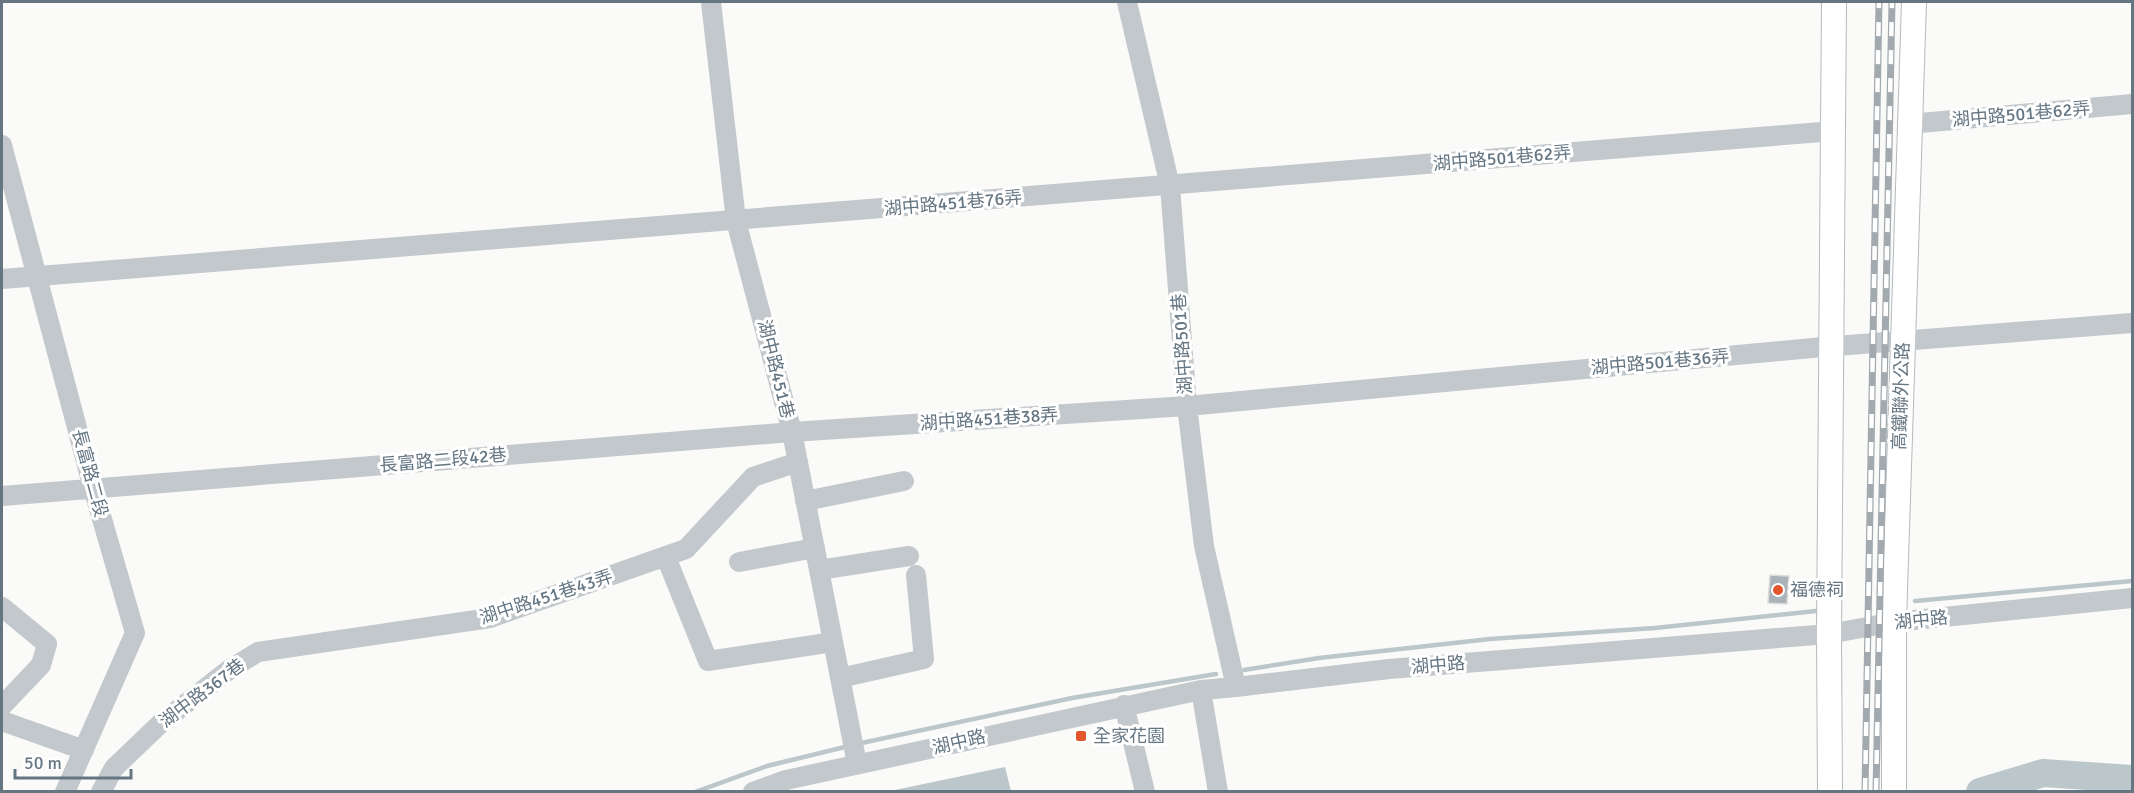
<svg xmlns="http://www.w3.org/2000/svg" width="2134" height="793" viewBox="0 0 2134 793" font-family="Signika,'Noto Sans TC',sans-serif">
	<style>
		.water { fill: #bbc7cb }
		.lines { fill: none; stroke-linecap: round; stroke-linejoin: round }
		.stream { stroke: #bbc7cb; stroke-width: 4.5 }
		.river { stroke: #bbc7cb; stroke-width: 28 }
		.building { fill: #aab3b9; stroke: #dcdcda; stroke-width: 1.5 }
		.major-casing { stroke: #b5babe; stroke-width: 26 }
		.minor { stroke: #c3c8cc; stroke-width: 20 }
		.major { stroke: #fff; stroke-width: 24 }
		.rail-casing { stroke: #a2aab0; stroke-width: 7 }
		.rail { stroke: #fff; stroke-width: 4.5; stroke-dasharray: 14; stroke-linecap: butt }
		.poi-dot { fill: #e4572e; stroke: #fff; stroke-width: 2 }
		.labels { text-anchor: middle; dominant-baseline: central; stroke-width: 6; stroke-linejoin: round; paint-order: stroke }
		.street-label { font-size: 18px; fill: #657683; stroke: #fff }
		.poi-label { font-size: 18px; fill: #657683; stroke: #fff; text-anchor: start }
	</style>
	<rect width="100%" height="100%" fill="#fafaf8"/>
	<path class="water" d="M 1005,767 L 1011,791 L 890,791 Z"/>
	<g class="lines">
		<path class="stream" d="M 1915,601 L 2132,581
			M 1244,670 L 1319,658 L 1490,639 L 1655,628 L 1816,611
			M 857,744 L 1072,698 L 1216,674
			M 695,792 L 767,766 L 849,746"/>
		<path class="river" d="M 1980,792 L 2043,773 L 2132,779"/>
	</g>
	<path class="building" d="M 1770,575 L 1789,576 L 1787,604 L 1768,603 Z"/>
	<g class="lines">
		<g class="major-casing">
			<path id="major" d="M 1830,792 L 1829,634 L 1834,2
				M 1894,792 L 1894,622 L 1914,2"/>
		</g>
		<path class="minor" d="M 711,2 L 736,221 L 792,432 L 857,764
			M 1127,2 L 1170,186 L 1187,406 L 1204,546 L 1236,687
			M 1909,124 L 2132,104
			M 2,145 L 93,488 L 135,633 L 65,792
			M 2,279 L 1834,131
			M 2,496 L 792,432 L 1187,406 L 1823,347 L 2132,323
			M 805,501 L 904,481
			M 666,557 L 708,661 L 833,642
			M 739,562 L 815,548
			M 819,570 L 909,556
			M 2,607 L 47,644 L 41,665 L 2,706
			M 840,678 L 924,659 L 916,575
			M 1201,690 L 1218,792
			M 1124,705 L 1145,792
			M 2,721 L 84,750
			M 101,792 L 114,768 L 161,723 L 230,669 L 258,652 L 490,618 L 686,549 L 753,477 L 798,462
			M 753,792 L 786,780 L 1201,690 L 1236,687 L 1389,669 L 1829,634 L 1894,622 L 2132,598"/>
		<use href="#major" class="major"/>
		<g class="rail-casing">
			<path id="rail" d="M 1865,792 L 1879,2
				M 1876,792 L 1892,2"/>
		</g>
		<use href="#rail" class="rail"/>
	</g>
	<g class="poi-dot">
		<circle cx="1778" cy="590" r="6"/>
		<rect x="1075" y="730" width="12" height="12" rx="3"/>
	</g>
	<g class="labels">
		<g class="street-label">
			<text transform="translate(2021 114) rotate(-5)">湖中路501巷62弄</text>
			<text transform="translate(1502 158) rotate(-5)">湖中路501巷62弄</text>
			<text transform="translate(953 203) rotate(-5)">湖中路451巷76弄</text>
			<text transform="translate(1182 344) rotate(-94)">湖中路501巷</text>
			<text transform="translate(1660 362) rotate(-5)">湖中路501巷36弄</text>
			<text transform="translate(776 369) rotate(76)">湖中路451巷</text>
			<text transform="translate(1901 396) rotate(-88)">高鐵聯外公路</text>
			<text transform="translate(989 419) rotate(-4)">湖中路451巷38弄</text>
			<text transform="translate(443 460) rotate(-5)">長富路二段42巷</text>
			<text transform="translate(90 473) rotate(75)">長富路二段</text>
			<text transform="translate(546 597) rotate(-18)">湖中路451巷43弄</text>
			<text transform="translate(1921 620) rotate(-6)">湖中路</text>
			<text transform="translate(1438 665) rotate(-5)">湖中路</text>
			<text transform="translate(202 693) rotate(-37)">湖中路367巷</text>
			<text transform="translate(959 742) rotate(-13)">湖中路</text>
		</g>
		<g class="poi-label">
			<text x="1790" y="590">福德祠</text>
			<text x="1093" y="736">全家花園</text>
		</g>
	</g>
	<rect width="2134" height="793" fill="none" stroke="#657683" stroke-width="6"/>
	<path d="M15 769v9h116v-9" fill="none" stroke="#657683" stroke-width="3"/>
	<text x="24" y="769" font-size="18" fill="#657683" stroke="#ffffff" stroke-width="4.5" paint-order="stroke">50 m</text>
</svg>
